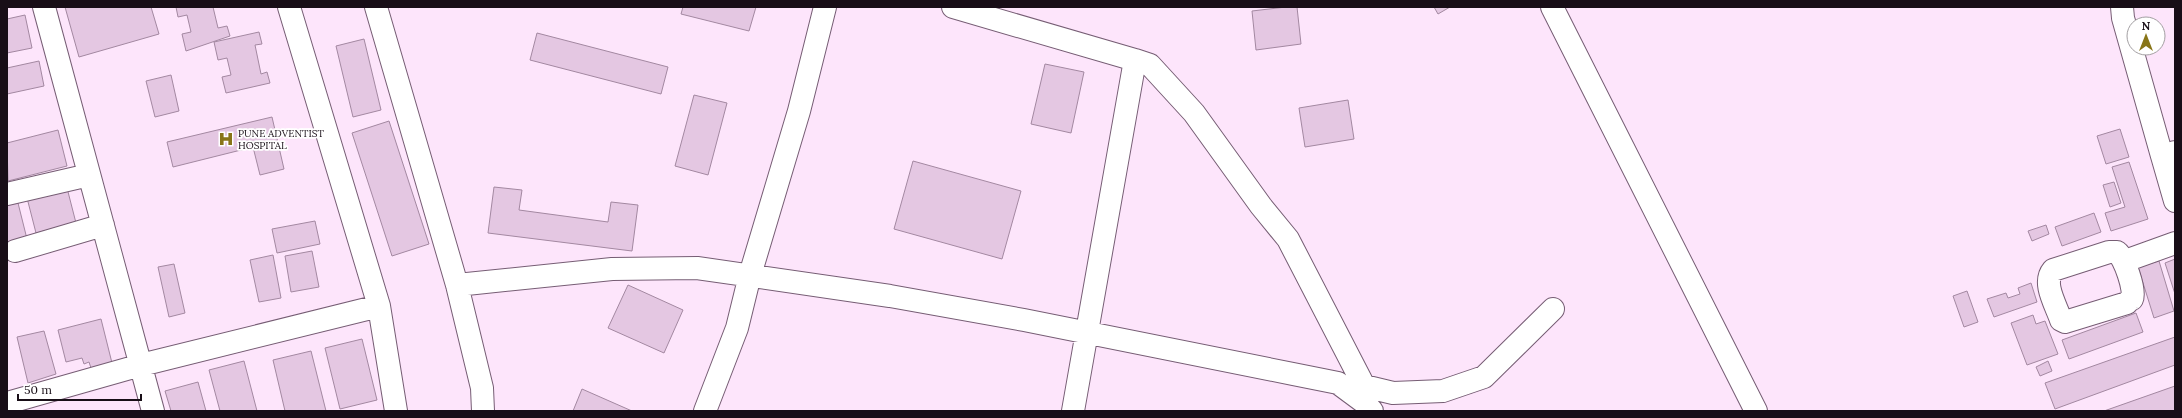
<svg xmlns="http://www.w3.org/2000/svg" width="2182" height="418" viewBox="0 0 2182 418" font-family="Lora,serif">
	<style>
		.building { fill: #e4c7e2; stroke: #a388a1 }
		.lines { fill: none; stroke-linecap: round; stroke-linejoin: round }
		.minor-casing { stroke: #765d74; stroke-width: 24 }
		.minor { stroke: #fff; stroke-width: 22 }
		.labels { text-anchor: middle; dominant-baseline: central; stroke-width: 3.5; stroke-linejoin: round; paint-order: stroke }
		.poi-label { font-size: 10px; fill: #180e17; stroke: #fff; text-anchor: start }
	</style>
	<rect width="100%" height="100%" fill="#fde5fb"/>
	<path class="building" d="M 65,7 L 151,7 L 159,34 L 79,57 Z
		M 176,7 L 213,7 L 218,28 L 227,26 L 230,36 L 186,51 L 182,34 L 191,32 L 187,15 L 178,17 Z
		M 683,7 L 756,7 L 749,31 L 681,14 Z
		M 1286,7 L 1297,7 L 1301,44 L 1256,50 L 1252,11 Z
		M 1434,7 L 1450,7 L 1438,14 Z
		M 25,15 L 32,48 L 7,53 L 7,19 Z
		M 259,32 L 262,44 L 255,45 L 261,74 L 267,72 L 270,83 L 226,93 L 222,77 L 231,75 L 227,58 L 218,60 L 214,42 Z
		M 537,33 L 668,67 L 661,94 L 530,60 Z
		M 364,39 L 381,110 L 353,117 L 336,46 Z
		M 39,61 L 44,86 L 7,94 L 7,68 Z
		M 1045,64 L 1084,72 L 1071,133 L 1031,124 Z
		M 171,75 L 179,111 L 155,117 L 146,81 Z
		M 694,95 L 727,103 L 708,175 L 675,166 Z
		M 1348,100 L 1354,139 L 1305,147 L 1299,108 Z
		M 272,117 L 284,169 L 260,175 L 253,147 L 173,167 L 167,142 Z
		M 389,121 L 429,244 L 392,256 L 352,133 Z
		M 2120,129 L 2129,157 L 2106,164 L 2097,136 Z
		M 58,130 L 67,166 L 8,181 L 7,143 Z
		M 913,161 L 1021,191 L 1002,259 L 894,229 Z
		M 2129,162 L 2148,219 L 2111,231 L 2105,213 L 2125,207 L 2112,167 Z
		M 2114,182 L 2121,203 L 2110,207 L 2103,185 Z
		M 66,184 L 76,223 L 36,233 L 26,194 Z
		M 494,187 L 522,190 L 519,210 L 608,222 L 611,202 L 638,205 L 632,251 L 488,233 Z
		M 16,195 L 28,243 L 7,248 L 7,197 Z
		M 2094,213 L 2101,232 L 2062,246 L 2055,227 Z
		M 315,221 L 320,244 L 277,253 L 272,229 Z
		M 2046,225 L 2049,234 L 2032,241 L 2028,231 Z
		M 312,251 L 319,287 L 291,292 L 285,256 Z
		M 273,255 L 281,298 L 259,302 L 250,260 Z
		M 2175,259 L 2175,294 L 2165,263 Z
		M 2159,261 L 2174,311 L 2154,318 L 2138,267 Z
		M 174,264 L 185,313 L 169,317 L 158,267 Z
		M 2031,283 L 2037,302 L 1994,317 L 1987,299 L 2006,293 L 2008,298 L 2020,294 L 2018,288 Z
		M 628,285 L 683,310 L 664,353 L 608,328 Z
		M 1967,291 L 1978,322 L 1964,327 L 1953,296 Z
		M 2136,313 L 2143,332 L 2069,359 L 2062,340 Z
		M 2033,315 L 2036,324 L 2045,321 L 2058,354 L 2027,365 L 2011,323 Z
		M 101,319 L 112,363 L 91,368 L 89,362 L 84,364 L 82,358 L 66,362 L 58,330 Z
		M 44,331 L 56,374 L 28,383 L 17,337 Z
		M 2175,337 L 2175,365 L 2055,409 L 2045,383 Z
		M 362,339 L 377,400 L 340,409 L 325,348 Z
		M 311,351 L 326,411 L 285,411 L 273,360 Z
		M 244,361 L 257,411 L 220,411 L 209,370 Z
		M 2048,361 L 2052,371 L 2040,376 L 2036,367 Z
		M 198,382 L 206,411 L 171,411 L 165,391 Z
		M 2175,386 L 2175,411 L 2104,411 Z
		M 582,389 L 632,411 L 573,411 Z"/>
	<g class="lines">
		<g class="minor-casing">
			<path id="minor" d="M 44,7 L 153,411
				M 289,7 L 379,306 L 396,411
				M 376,7 L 457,285 L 482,388 L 483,411
				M 953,7 L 1135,60 L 1073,411
				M 1552,7 L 1756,411
				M 2122,7 L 2123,18 L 2162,156 L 2175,152
				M 1135,60 L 1150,65 L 1194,113 L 1261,206 L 1288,239 L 1364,386 L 1393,393 L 1443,391 L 1484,377 L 1553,309
				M 2162,156 L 2175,201
				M 7,194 L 89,175
				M 15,251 L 103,225
				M 2109,252 L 2117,252 C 2124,257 2136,291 2132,299 C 2131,299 2127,302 2127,303 L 2065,322 L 2061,320 C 2056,305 2042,283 2053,270 Z
				M 2125,261 L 2175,243
				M 457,285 L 612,269 L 697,268 L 890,296 L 1024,320 L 1293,374 L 1338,383 L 1365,403 L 1372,411
				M 7,403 L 141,365 L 379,306
				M 705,411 L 737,328 L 750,275 L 799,111 L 825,7"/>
		</g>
		<use href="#minor" class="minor"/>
	</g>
	<defs>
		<g id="hospital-bare" transform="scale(1.2)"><path d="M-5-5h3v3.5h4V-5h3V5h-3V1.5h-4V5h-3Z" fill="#887518" stroke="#fff" stroke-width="2.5" paint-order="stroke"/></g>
	</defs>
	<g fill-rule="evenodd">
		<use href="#hospital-bare" x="226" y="139"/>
	</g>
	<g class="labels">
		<g class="poi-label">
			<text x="238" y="133">PUNE ADVENTIST<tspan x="238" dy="12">HOSPITAL</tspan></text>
		</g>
	</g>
	<rect width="2182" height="418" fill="none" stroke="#180e17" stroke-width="16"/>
	<g transform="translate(2146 36)"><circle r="19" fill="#ffffff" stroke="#a39fa2"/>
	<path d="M0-3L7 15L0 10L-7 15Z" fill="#887518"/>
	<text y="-6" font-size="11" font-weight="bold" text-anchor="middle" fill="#180e17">N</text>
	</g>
	<path d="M18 394v6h123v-6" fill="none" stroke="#180e17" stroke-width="2"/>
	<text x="24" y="394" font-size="12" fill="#180e17" stroke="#ffffff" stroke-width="3" paint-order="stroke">50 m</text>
</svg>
